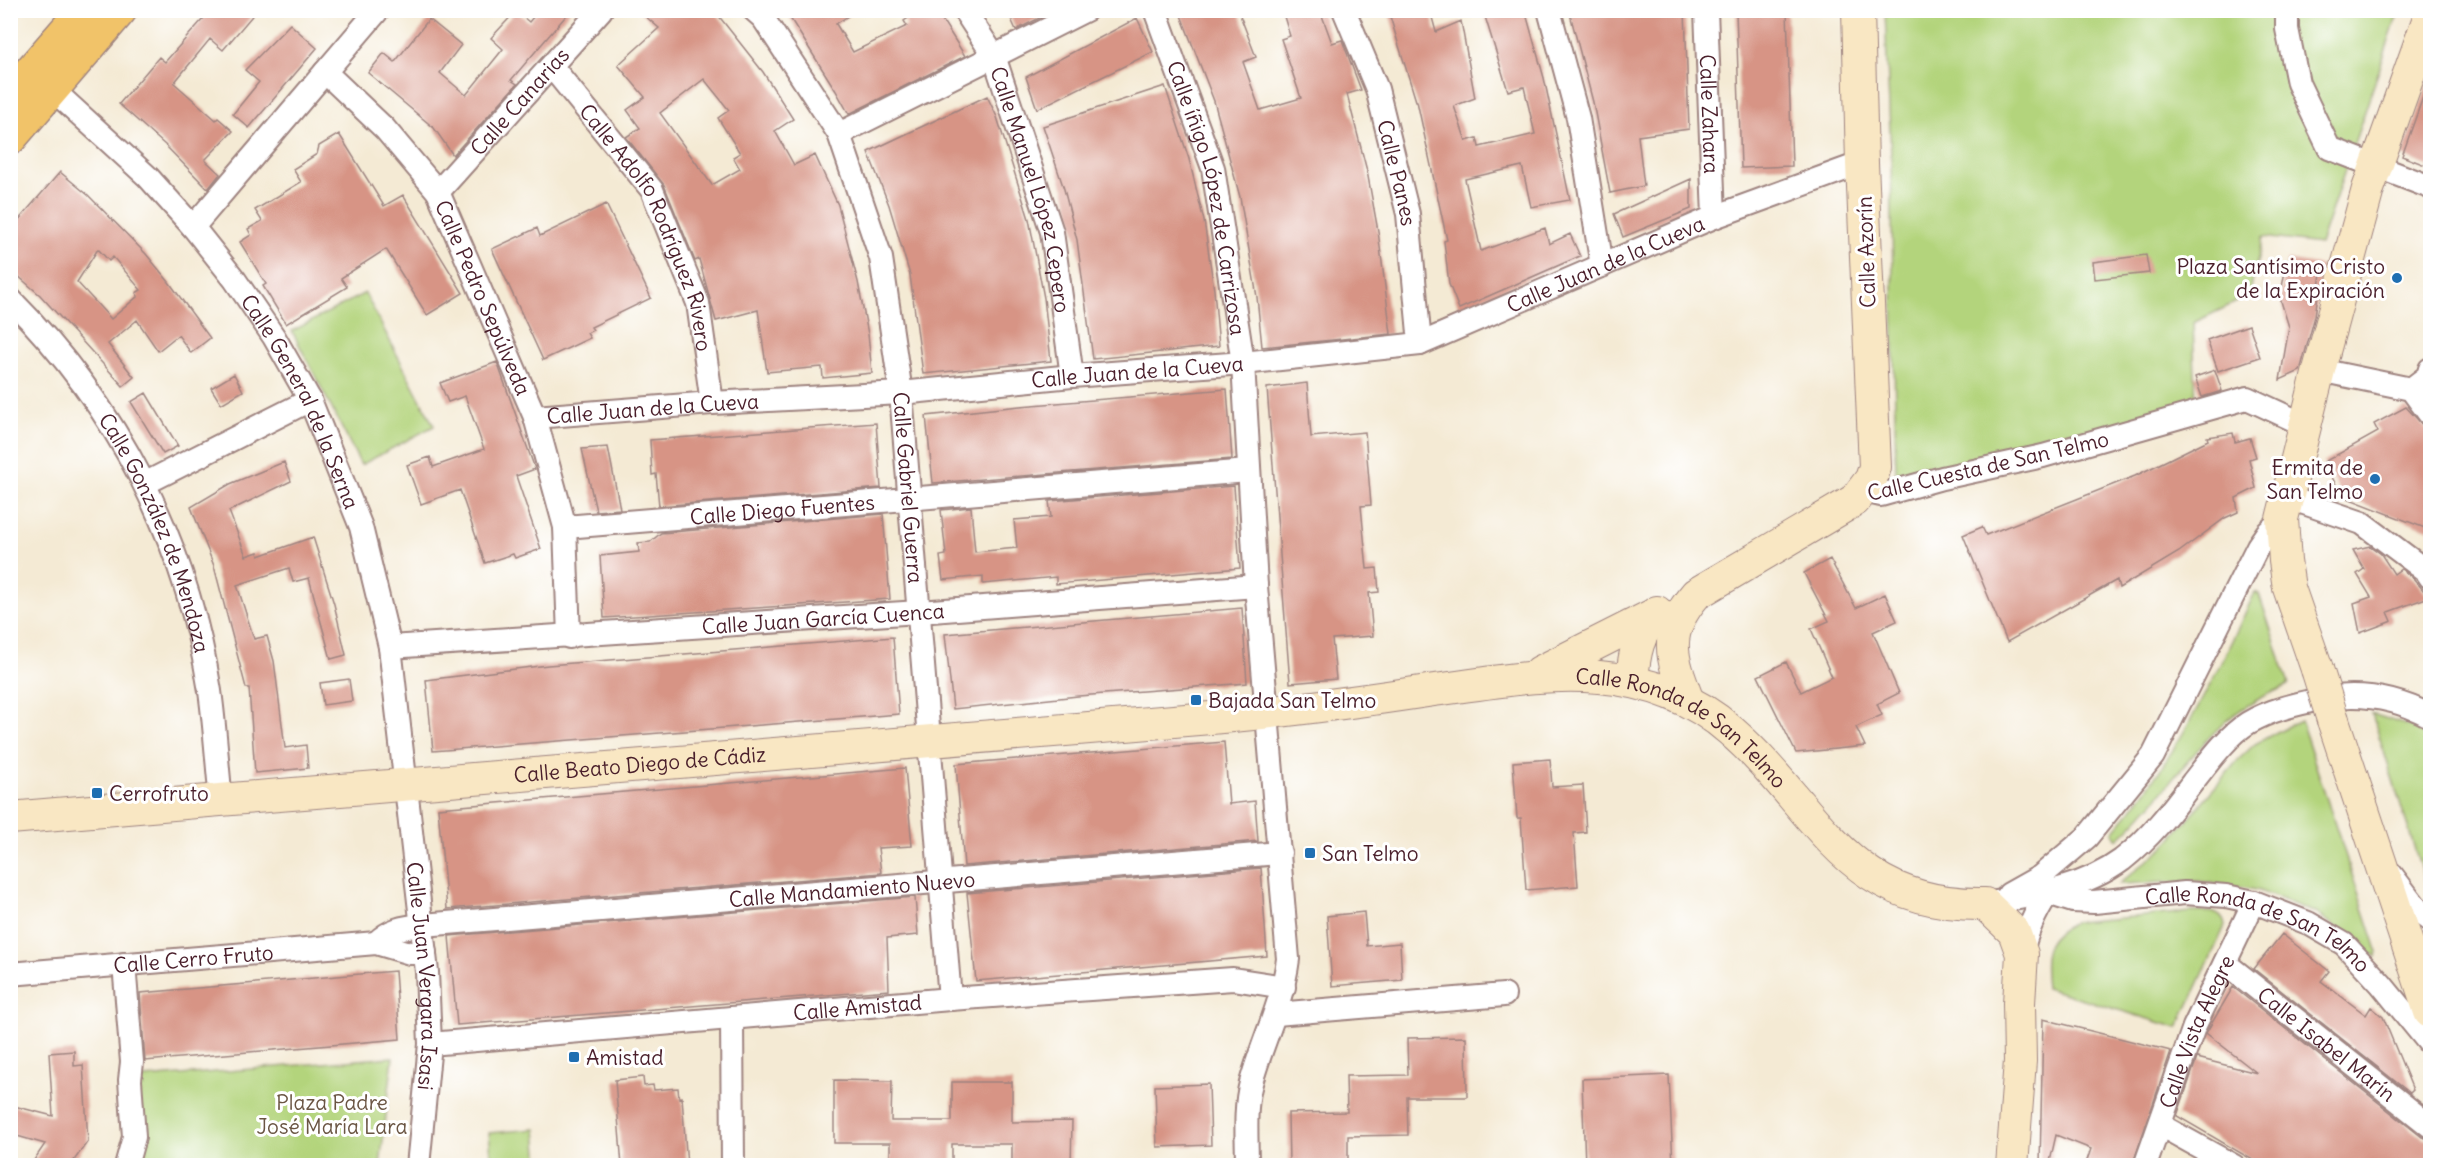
<svg xmlns="http://www.w3.org/2000/svg" width="2441" height="1176" viewBox="0 0 2441 1176" font-family="Delius,sans-serif">
	<style>
		.green { fill: #b3d47b; stroke: #7e7a53; stroke-width: 1.5 }
		.building { fill: #d79485; fill-rule: evenodd }
		.lines { fill: none; stroke-linecap: round; stroke-linejoin: round }
		.street-casing { stroke: #9f8480; stroke-width: 26 }
		.secondary-casing { stroke: #9f8480; stroke-width: 34 }
		.primary-casing { stroke: #9f8480; stroke-width: 36 }
		.street { stroke: #fff; stroke-width: 22 }
		.secondary { stroke: #f9e7c3; stroke-width: 32 }
		.primary { stroke: #f1c369; stroke-width: 33 }
		.secondary-bridge-casing { stroke: #9f8480; stroke-width: 34; stroke-linecap: butt }
		.secondary-bridge { stroke: #f9e7c3; stroke-width: 32 }
		.poi-dot { fill: #1f6fb2; stroke: #fff; stroke-width: 2 }
		.labels { text-anchor: middle; dominant-baseline: central; stroke-width: 6; stroke-linejoin: round; paint-order: stroke }
		.street-label { font-size: 21px; fill: #4a1f2b; stroke: #fff }
		.poi-label { font-size: 21px; fill: #4a1f2b; stroke: #fff; text-anchor: start }
		.park-label { font-size: 21px; fill: #6a5543; stroke: #fff }
	</style>
	<rect width="100%" height="100%" fill="#fff"/>
	<filter id="ink" filterUnits="userSpaceOnUse"><feTurbulence type="fractalNoise" baseFrequency=".0167" numOctaves="2"/><feDisplacementMap in="SourceGraphic" scale="12" xChannelSelector="R" yChannelSelector="G"/><feConvolveMatrix kernelMatrix="1 2 1 2 8 2 1 2 1" color-interpolation-filters="sRGB"/></filter>
	<filter id="wash" filterUnits="userSpaceOnUse"><feTurbulence type="fractalNoise" baseFrequency=".008" numOctaves="4" result="noise"/><feDisplacementMap in="SourceGraphic" scale="24" xChannelSelector="R" yChannelSelector="G"/><feGaussianBlur stdDeviation="1.35" result="paint"/><feColorMatrix in="noise" values="0 0 0 0 0 0 0 0 0 0 0 0 0 0 0 0 0 1.4 0 .05"/><feComposite in="paint" operator="in"/></filter>
	<g filter="url(#wash)">
		<rect width="100%" height="100%" fill="#f4ead4"/>
		<path class="green" d="M 1885,11 L 2399,11 L 2320,244 L 2263,237 L 2249,296 L 2193,323 L 2196,406 L 1896,480 L 1891,156 Z
			M 365,293 L 434,426 L 361,465 L 292,331 Z
			M 2255,592 L 2259,594 L 2289,685 C 2267,694 2243,706 2225,722 C 2186,757 2158,803 2118,839 L 2113,832 C 2174,762 2216,676 2255,592 Z
			M 2372,714 L 2410,726 L 2430,738 L 2430,897 Z
			M 2301,721 L 2377,950 L 2376,957 L 2359,943 L 2316,913 L 2257,890 L 2198,881 L 2119,884 L 2164,847 L 2238,760 L 2255,744 L 2286,727 Z
			M 2191,912 C 2204,912 2223,909 2225,926 L 2178,1028 L 2046,988 C 2043,955 2042,937 2076,922 Z
			M 393,1057 L 380,1165 L 130,1166 L 133,1079 Z
			M 536,1129 L 539,1165 L 492,1165 L 489,1133 Z"/>
		<g id="blocks">
			<path class="building" d="M 211,10 L 257,10 L 223,50 L 210,39 L 174,83 L 216,120 L 218,118 L 233,131 L 205,160 L 220,174 L 208,189 L 165,145 L 119,104 L 159,57 L 165,62 Z
				M 539,10 L 571,10 L 511,80 L 517,84 L 453,155 L 434,128 L 368,73 L 384,53 L 395,62 L 429,19 L 461,45 L 440,73 L 466,95 L 503,49 L 491,38 L 516,11 L 529,22 Z
				M 638,10 L 714,10 L 763,72 L 793,119 L 775,131 L 794,165 L 815,155 L 838,205 L 858,282 L 868,334 L 872,373 L 823,378 L 822,367 L 767,372 L 758,310 L 716,321 L 699,259 L 695,261 L 664,185 L 626,137 L 640,128 L 627,110 L 645,97 L 618,65 L 659,28 ZM 704,79 L 729,110 L 718,118 L 740,153 L 733,157 L 740,169 L 712,185 L 660,113 Z
				M 785,10 L 857,10 L 836,24 L 853,52 L 907,26 L 904,21 L 920,10 L 936,10 L 965,56 L 849,114 L 836,91 Z
				M 1007,10 L 1055,10 L 1016,30 Z
				M 1179,10 L 1238,10 L 1256,57 L 1243,62 L 1260,110 L 1301,98 L 1281,39 L 1290,36 L 1282,10 L 1320,10 L 1332,43 L 1342,40 L 1361,90 L 1347,94 L 1367,171 L 1378,231 L 1391,334 L 1262,347 L 1257,297 L 1240,197 L 1214,101 Z
				M 1388,10 L 1430,10 L 1436,32 L 1461,21 L 1475,98 L 1454,106 L 1466,141 L 1477,138 L 1479,147 L 1535,134 L 1524,87 L 1508,91 L 1483,10 L 1525,10 L 1544,78 L 1570,200 L 1531,207 L 1522,166 L 1465,179 L 1481,251 L 1545,228 L 1549,244 L 1570,234 L 1580,256 L 1459,309 L 1449,284 L 1444,241 L 1447,240 L 1417,101 L 1416,101 Z
				M 1569,10 L 1685,10 L 1689,129 L 1638,136 L 1644,186 L 1610,193 L 1593,102 Z
				M 1736,10 L 1787,10 L 1792,166 L 1741,168 Z
				M 1137,18 L 1153,52 L 1037,109 L 1026,77 Z
				M 290,24 L 317,48 L 249,128 L 233,114 L 259,82 L 245,70 Z
				M 2428,83 L 2430,83 L 2430,167 L 2402,156 Z
				M 1165,86 L 1189,159 L 1204,221 L 1214,290 L 1219,346 L 1093,359 L 1077,240 L 1064,189 L 1043,126 Z
				M 987,96 L 997,117 L 1029,219 L 1044,298 L 1051,361 L 923,374 L 910,275 L 889,205 L 868,152 Z
				M 339,134 L 384,206 L 403,195 L 463,293 L 427,315 L 386,249 L 341,278 L 347,287 L 286,324 L 263,286 L 266,284 L 240,242 L 251,235 L 248,229 L 262,221 L 255,210 L 301,182 L 293,169 L 317,154 L 319,146 Z
				M 60,172 L 88,195 L 146,254 L 169,282 L 210,338 L 191,353 L 178,335 L 158,351 L 137,320 L 108,344 L 134,377 L 123,386 L 40,295 L 10,269 L 10,230 ZM 98,249 L 109,261 L 113,257 L 141,290 L 136,293 L 138,296 L 111,319 L 77,282 Z
				M 1691,179 L 1691,209 L 1623,237 L 1614,214 Z
				M 606,204 L 651,298 L 591,327 L 593,330 L 587,333 L 590,338 L 543,360 L 492,249 L 537,228 L 540,236 Z
				M 2146,255 L 2149,273 L 2095,279 L 2093,262 Z
				M 2287,260 L 2322,266 L 2315,316 L 2300,371 L 2280,380 L 2289,327 L 2280,298 Z
				M 2249,325 L 2260,357 L 2218,371 L 2207,340 Z
				M 497,362 L 535,469 L 516,476 L 541,549 L 515,558 L 513,554 L 485,563 L 460,490 L 421,504 L 407,465 L 430,457 L 433,467 L 484,449 L 465,396 L 448,402 L 440,383 Z
				M 2215,370 L 2222,391 L 2202,397 L 2195,377 Z
				M 234,374 L 243,391 L 221,404 L 211,388 Z
				M 1307,383 L 1311,437 L 1365,432 L 1371,505 L 1361,506 L 1367,569 L 1377,568 L 1379,592 L 1369,593 L 1373,636 L 1332,639 L 1336,679 L 1290,683 L 1267,388 Z
				M 1227,389 L 1232,459 L 933,483 L 926,416 L 1020,406 Z
				M 146,393 L 178,446 L 163,454 L 131,402 Z
				M 2406,407 L 2430,433 L 2430,530 L 2342,496 L 2324,462 L 2378,432 L 2374,424 Z
				M 876,423 L 881,488 L 659,506 L 656,474 L 652,475 L 650,440 Z
				M 2233,433 L 2235,442 L 2250,438 L 2256,457 L 2249,459 L 2256,488 L 2236,498 L 2238,512 L 2225,518 L 2179,552 L 2119,588 L 2117,580 L 2007,642 L 1963,535 L 1982,527 L 1986,535 L 2135,476 L 2208,440 L 2207,437 Z
				M 608,447 L 620,509 L 596,511 L 582,449 Z
				M 284,462 L 291,481 L 229,511 L 246,556 L 258,552 L 259,556 L 313,537 L 334,604 L 346,655 L 331,659 L 309,578 L 293,582 L 289,568 L 237,585 L 254,639 L 267,636 L 274,661 L 285,748 L 306,745 L 308,768 L 255,773 L 249,688 L 246,688 L 214,566 L 191,507 L 230,484 Z
				M 1234,486 L 1240,568 L 1056,584 L 1056,577 L 983,584 L 983,576 L 943,580 L 940,556 L 946,555 L 941,510 L 971,507 L 975,552 L 1017,548 L 1014,520 L 1051,517 L 1049,501 Z
				M 883,514 L 890,599 L 604,618 L 600,556 L 639,552 L 638,543 L 650,542 L 661,533 Z
				M 2370,546 L 2381,554 L 2394,574 L 2401,569 L 2413,578 L 2429,597 L 2388,612 L 2392,621 L 2360,633 L 2354,603 L 2371,597 L 2357,574 L 2364,569 L 2353,550 Z
				M 1830,559 L 1856,608 L 1885,594 L 1897,621 L 1873,632 L 1899,693 L 1877,704 L 1882,715 L 1856,727 L 1865,746 L 1796,753 L 1758,676 L 1786,662 L 1801,692 L 1832,677 L 1811,629 L 1829,621 L 1804,573 Z
				M 1242,608 L 1247,683 L 1078,696 L 953,709 L 945,634 Z
				M 893,637 L 899,714 L 433,751 L 426,680 L 548,665 Z
				M 349,679 L 352,701 L 323,705 L 320,683 Z
				M 1224,742 L 1229,804 L 1255,801 L 1258,841 L 964,866 L 956,764 Z
				M 1550,759 L 1552,787 L 1583,785 L 1586,832 L 1574,833 L 1578,886 L 1526,890 L 1521,818 L 1517,818 L 1513,762 Z
				M 905,768 L 912,846 L 878,848 L 881,873 L 447,909 L 438,808 Z
				M 1261,868 L 1267,956 L 976,981 L 967,893 Z
				M 915,897 L 918,935 L 887,938 L 889,990 L 457,1025 L 449,936 Z
				M 1364,912 L 1367,946 L 1400,943 L 1402,980 L 1332,986 L 1327,916 Z
				M 2282,934 L 2329,971 L 2321,981 L 2366,1015 L 2371,1007 L 2383,1017 L 2413,1090 L 2410,1093 L 2254,969 Z
				M 395,971 L 400,1039 L 145,1061 L 140,993 Z
				M 2233,987 L 2422,1137 L 2430,1140 L 2430,1166 L 2263,1166 L 2177,1116 L 2197,1058 L 2257,1073 L 2206,1033 Z
				M 2043,1019 L 2171,1051 L 2132,1166 L 2085,1166 L 2091,1149 L 2056,1135 L 2049,1166 L 2040,1166 Z
				M 1466,1037 L 1467,1097 L 1407,1097 L 1408,1135 L 1348,1136 L 1348,1166 L 1289,1166 L 1288,1113 L 1347,1112 L 1346,1076 L 1408,1075 L 1407,1038 Z
				M 74,1051 L 74,1066 L 83,1065 L 88,1141 L 70,1166 L 30,1166 L 45,1144 L 10,1134 L 10,1105 L 53,1116 L 49,1053 Z
				M 1669,1075 L 1673,1166 L 1585,1166 L 1582,1079 Z
				M 643,1077 L 644,1086 L 653,1085 L 654,1090 L 678,1088 L 679,1098 L 682,1097 L 687,1166 L 622,1166 L 615,1080 Z
				M 834,1080 L 892,1081 L 891,1121 L 952,1121 L 952,1082 L 1012,1082 L 1012,1122 L 1072,1121 L 1071,1166 L 1012,1166 L 1012,1144 L 952,1144 L 952,1166 L 890,1166 L 890,1143 L 834,1143 Z
				M 1209,1084 L 1211,1145 L 1157,1147 L 1155,1086 Z"/>
		</g>
	</g>
	<g filter="url(#ink)">
		<use href="#blocks" fill-opacity="0" stroke="#9f8480" stroke-width="1.5"/>
		<g class="lines">
			<g class="street-casing">
				<g id="street">
					<path id="s1" d="M 754,10 L 763,18 L 839,134 L 881,258 L 901,393 L 950,999"/>
					<path id="s2" d="M 964,10 L 994,56 L 1052,232 L 1072,376"/>
					<path id="s3" d="M 1155,10 L 1213,168 L 1243,363 L 1256,586 L 1288,959 C 1282,1005 1263,1039 1251,1083 C 1244,1109 1247,1138 1247,1166"/>
					<path id="s4" d="M 1344,10 L 1377,89 L 1408,214 L 1420,344"/>
					<path d="M 1549,10 L 1578,118 L 1602,266"/>
					<path id="s5" d="M 1706,10 L 1714,217"/>
					<path d="M 2287,10 L 2287,29 L 2298,83 L 2329,148 L 2430,187"/>
					<path id="s6" d="M 552,67 L 652,190 L 698,303 L 712,403"/>
					<path id="s7" d="M 325,72 L 385,129 L 438,192 L 535,417 L 565,527 L 569,637"/>
					<path id="s8" d="M 52,89 L 148,177 L 193,227 L 235,280 L 274,337 L 310,400 L 361,527 L 390,647 L 427,972 L 430,1044 L 418,1166"/>
					<path d="M 839,134 L 1086,10"/>
					<path id="s9" d="M 438,192 L 601,10"/>
					<path d="M 193,227 L 378,10"/>
					<path id="s10" d="M 10,299 C 118,407 186,540 210,691 C 215,727 217,764 221,800"/>
					<path d="M 2319,370 L 2411,389 L 2430,415"/>
					<path d="M 2411,389 L 2428,376 L 2430,369"/>
					<path id="s11" d="M 535,417 L 712,403 L 901,393 L 1072,376 L 1243,363 L 1420,344 L 1714,217 L 1862,163"/>
					<path d="M 146,483 L 310,400"/>
					<path d="M 1864,491 L 1881,495 L 1942,478 L 2043,456 L 2247,398 L 2305,425"/>
					<path d="M 2287,497 L 2362,523 L 2426,571 L 2430,577"/>
					<path id="s12" d="M 565,527 L 1248,471"/>
					<path id="s13" d="M 390,647 L 919,612 L 1256,586"/>
					<path d="M 2391,874 L 2419,911 L 2430,920"/>
					<path id="s14" d="M 2048,893 L 2073,901 L 2094,902 L 2185,893 L 2226,896 L 2254,902 L 2308,923 L 2344,944 L 2381,984 L 2430,1044"/>
					<path d="M 2009,894 L 2041,876 L 2087,837 L 2153,756 L 2258,546 L 2267,533 L 2282,519"/>
					<path d="M 1985,904 C 2031,896 2083,889 2122,860 C 2150,838 2171,811 2192,783 C 2207,764 2227,736 2248,723 C 2270,710 2296,704 2321,699 C 2359,692 2396,698 2430,716"/>
					<path id="s15" d="M 376,943 C 390,929 403,927 423,925 L 1280,853"/>
					<path d="M 2022,954 C 2026,931 2035,913 2048,893"/>
					<path id="s16" d="M 2225,963 L 2430,1126"/>
					<path d="M 124,964 L 132,1062 L 130,1080 L 134,1137 L 126,1166"/>
					<path id="s17" d="M 10,974 L 376,943 L 410,953 L 425,953"/>
					<path d="M 1276,1014 L 1504,995"/>
					<path d="M 732,1018 L 733,1166"/>
					<path id="s18" d="M 430,1044 L 950,999 L 1233,979 L 1284,987"/>
					<path d="M 2160,1125 L 2234,1166"/>
					<path id="s19" d="M 2145,1166 L 2194,1027 L 2254,902"/>
				</g>
			</g>
			<g class="secondary-casing">
				<g id="secondary">
					<path d="M 2317,669 L 2289,588 L 2285,561 L 2282,519 L 2319,370 L 2368,189 L 2430,15"/>
					<path d="M 1540,672 L 1657,613"/>
					<path d="M 1632,681 C 1634,653 1638,633 1657,612"/>
					<path d="M 1688,701 C 1671,657 1662,633 1696,594 L 1855,500 L 1871,479 L 1875,467 L 1862,163 L 1858,10"/>
					<path d="M 2333,720 L 2430,1012"/>
					<path id="s20" d="M 10,818 C 406,784 802,749 1198,719 C 1277,713 1355,702 1434,690 C 1489,683 1544,672 1599,677 C 1647,681 1694,698 1731,731 C 1819,808 1845,907 1985,904 L 2014,932 L 2022,954 L 2019,1003 L 2020,1061 L 2012,1166"/>
				</g>
			</g>
			<g class="primary-casing">
				<path id="primary" d="M 10,95 L 84,10
					M 10,138 L 120,10"/>
			</g>
			<use href="#street" class="street"/>
			<use href="#secondary" class="secondary"/>
			<use href="#primary" class="primary"/>
			<g class="secondary-bridge-casing">
				<path id="secondary-bridge" d="M 2317,669 L 2333,720"/>
			</g>
			<use href="#secondary-bridge" class="secondary-bridge"/>
		</g>
	</g>
	<g class="poi-dot">
		<circle cx="2397" cy="278" r="6"/>
		<circle cx="2375" cy="479" r="6"/>
		<rect x="1190" y="694" width="12" height="12" rx="3"/>
		<rect x="91" y="787" width="12" height="12" rx="3"/>
		<rect x="1304" y="847" width="12" height="12" rx="3"/>
		<rect x="568" y="1051" width="12" height="12" rx="3"/>
	</g>
	<g class="labels">
		<g class="street-label">
			<text stroke="none"><textPath href="#s9" startOffset="122">Calle Canarias</textPath></text>
			<text stroke="none"><textPath href="#s5" startOffset="104">Calle Zahara</textPath></text>
			<text stroke="none"><textPath href="#s4" startOffset="172">Calle Panes</textPath></text>
			<text stroke="none"><textPath href="#s2" startOffset="194">Calle Manuel López Cepero</textPath></text>
			<text stroke="none"><textPath href="#s3" startOffset="196">Calle íñigo López de Carrizosa</textPath></text>
			<text stroke="none"><textPath href="#s6" startOffset="190">Calle Adolfo Rodríguez Rivero</textPath></text>
			<text transform="translate(1866 252) rotate(-92)">Calle Azorín</text>
			<text stroke="none"><textPath href="#s11" startOffset="1090">Calle Juan de la Cueva</textPath></text>
			<text stroke="none"><textPath href="#s7" startOffset="280">Calle Pedro Sepúlveda</textPath></text>
			<text stroke="none"><textPath href="#s11" startOffset="604">Calle Juan de la Cueva</textPath></text>
			<text stroke="none"><textPath href="#s8" startOffset="404">Calle General de la Serna</textPath></text>
			<text stroke="none"><textPath href="#s11" startOffset="118">Calle Juan de la Cueva</textPath></text>
			<text transform="translate(1988 466) rotate(-13)">Calle Cuesta de San Telmo</text>
			<text stroke="none"><textPath href="#s1" startOffset="513">Calle Gabriel Guerra</textPath></text>
			<text stroke="none"><textPath href="#s12" startOffset="218">Calle Diego Fuentes</textPath></text>
			<text stroke="none"><textPath href="#s10" startOffset="279">Calle González de Mendoza</textPath></text>
			<text stroke="none"><textPath href="#s13" startOffset="434">Calle Juan García Cuenca</textPath></text>
			<text stroke="none"><textPath href="#s20" startOffset="1694">Calle Ronda de San Telmo</textPath></text>
			<text stroke="none"><textPath href="#s20" startOffset="632">Calle Beato Diego de Cádiz</textPath></text>
			<text stroke="none"><textPath href="#s15" startOffset="482">Calle Mandamiento Nuevo</textPath></text>
			<text stroke="none"><textPath href="#s14" startOffset="220">Calle Ronda de San Telmo</textPath></text>
			<text stroke="none"><textPath href="#s17" startOffset="184">Calle Cerro Fruto</textPath></text>
			<text stroke="none"><textPath href="#s8" startOffset="998">Calle Juan Vergara Isasi</textPath></text>
			<text stroke="none"><textPath href="#s18" startOffset="429">Calle Amistad</textPath></text>
			<text stroke="none"><textPath href="#s19" startOffset="144">Calle Vista Alegre</textPath></text>
			<text stroke="none"><textPath href="#s16" startOffset="130">Calle Isabel Marín</textPath></text>
		</g>
		<g class="poi-label">
			<text x="2385" y="266" text-anchor="end">Plaza Santísimo Cristo<tspan x="2385" dy="24">de la Expiración</tspan></text>
			<text x="2363" y="467" text-anchor="end">Ermita de<tspan x="2363" dy="24">San Telmo</tspan></text>
			<text x="1208" y="700">Bajada San Telmo</text>
			<text x="109" y="793">Cerrofruto</text>
			<text x="1322" y="853">San Telmo</text>
			<text x="586" y="1057">Amistad</text>
		</g>
		<g class="park-label">
			<text x="332" y="1102">Plaza Padre<tspan x="332" dy="24">José María Lara</tspan></text>
		</g>
	</g>
	<rect width="2441" height="1176" fill="none" stroke="#fff" stroke-width="36"/>
</svg>
